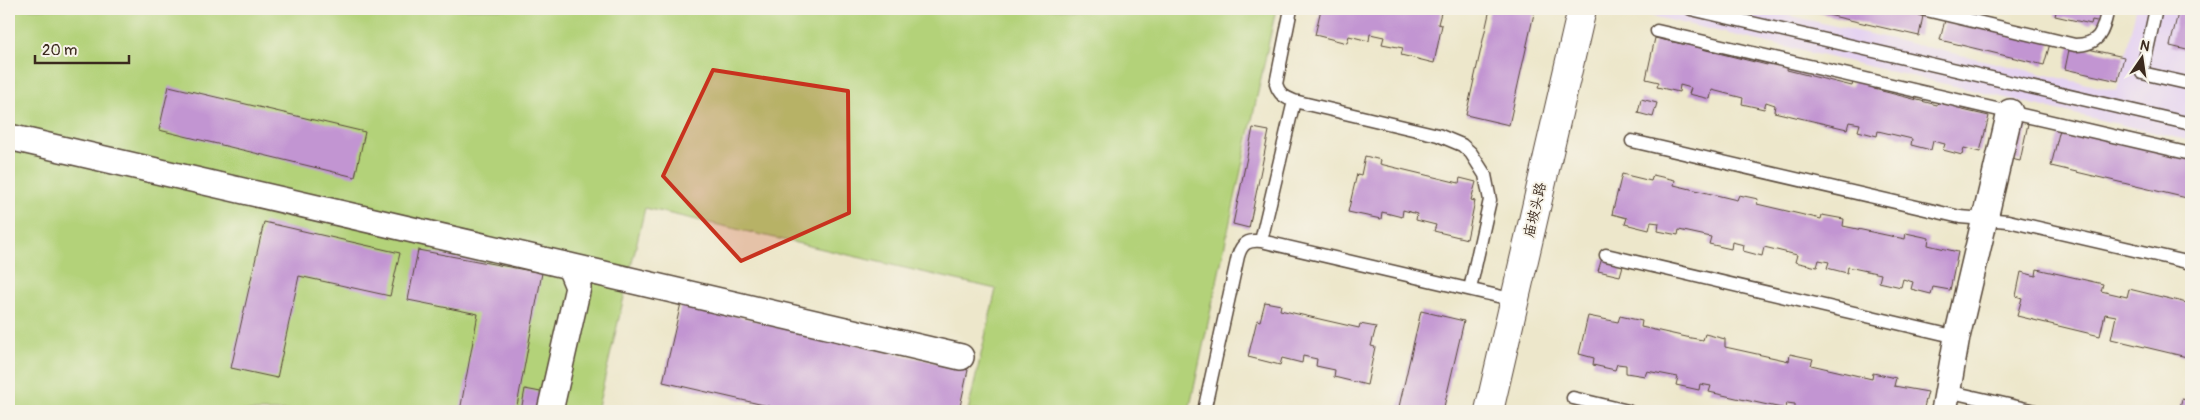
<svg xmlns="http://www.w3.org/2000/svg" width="2200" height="420" viewBox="0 0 2200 420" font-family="Pangolin,'LXGW WenKai TC',sans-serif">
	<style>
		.built { fill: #e5d3f1 }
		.green { fill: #b3d279; stroke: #777e4c }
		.building { fill: #c295d2 }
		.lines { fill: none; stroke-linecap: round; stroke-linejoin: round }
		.service-casing { stroke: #564638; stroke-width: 15 }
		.minor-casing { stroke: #564638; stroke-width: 28 }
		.tertiary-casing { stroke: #564638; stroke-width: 30 }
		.service { stroke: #fff; stroke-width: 12 }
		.minor { stroke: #fff; stroke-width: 25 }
		.tertiary { stroke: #fff; stroke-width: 28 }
		.marked { fill: #c8321e; fill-opacity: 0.2; stroke: #c8321e; stroke-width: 4; stroke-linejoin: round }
		.labels { text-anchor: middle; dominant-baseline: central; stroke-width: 4; stroke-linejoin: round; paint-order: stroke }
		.street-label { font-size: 14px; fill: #3b2a1e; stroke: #f7f3e8 }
	</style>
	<rect width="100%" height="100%" fill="#f7f3e8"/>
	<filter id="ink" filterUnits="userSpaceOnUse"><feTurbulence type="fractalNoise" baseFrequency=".02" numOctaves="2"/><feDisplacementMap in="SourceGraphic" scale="10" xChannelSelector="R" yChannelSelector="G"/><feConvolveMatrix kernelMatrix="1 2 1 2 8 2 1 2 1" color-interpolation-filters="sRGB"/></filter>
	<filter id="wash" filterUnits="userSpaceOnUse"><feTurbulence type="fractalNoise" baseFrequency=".0096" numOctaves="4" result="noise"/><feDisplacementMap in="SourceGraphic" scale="20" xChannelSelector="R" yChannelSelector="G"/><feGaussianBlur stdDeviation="1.12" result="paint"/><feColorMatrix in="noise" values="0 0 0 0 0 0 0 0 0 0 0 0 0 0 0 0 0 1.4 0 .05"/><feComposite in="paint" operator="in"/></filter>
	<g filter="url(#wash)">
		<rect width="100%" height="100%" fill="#ede7cb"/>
		<path class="built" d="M 1622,9 L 1761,9 L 2117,91 L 2136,9 L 2191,9 L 2191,141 Z"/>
		<path class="green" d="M 9,9 L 1276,9 L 1189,411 L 968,411 L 996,289 L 645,208 L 597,411 L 9,411 Z"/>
		<g id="blocks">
			<path class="building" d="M 1321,9 L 1442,9 L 1438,24 L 1442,25 L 1434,63 L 1401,55 L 1403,48 L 1382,44 L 1384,37 L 1370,34 L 1369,41 L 1349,36 L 1347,43 L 1315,35 Z
				M 1490,9 L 1535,9 L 1509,125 L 1466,115 Z
				M 1816,9 L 1913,9 L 1924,11 L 1919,36 L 1815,12 Z
				M 2047,9 L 2104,9 L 2101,22 L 2092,20 L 2091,24 L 2055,16 L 2056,12 Z
				M 2179,9 L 2191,9 L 2191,51 L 2170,46 Z
				M 1946,16 L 2051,40 L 2044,65 L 1940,40 Z
				M 1655,38 L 1683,44 L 1684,39 L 1704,44 L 1702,49 L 1767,65 L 1769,59 L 1788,64 L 1787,70 L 1852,86 L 1854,78 L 1875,84 L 1874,89 L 1937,105 L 1939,99 L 1959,104 L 1958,109 L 1989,116 L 1980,152 L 1964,148 L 1962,155 L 1943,150 L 1945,144 L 1933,141 L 1931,150 L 1911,145 L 1912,139 L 1878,131 L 1877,136 L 1858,131 L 1860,124 L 1849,122 L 1847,129 L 1774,112 L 1775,105 L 1766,102 L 1764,109 L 1742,104 L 1743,98 L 1712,90 L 1710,99 L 1689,94 L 1691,88 L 1680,85 L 1679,92 L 1657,87 L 1659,82 L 1646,79 Z
				M 2070,45 L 2124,57 L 2118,81 L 2065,69 Z
				M 169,86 L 365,132 L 355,177 L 159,130 Z
				M 1641,99 L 1657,103 L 1653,117 L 1638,113 Z
				M 2012,115 L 2029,119 L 2020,161 L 2002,157 Z
				M 2061,125 L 2191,157 L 2191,199 L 2051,166 Z
				M 1253,128 L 1269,131 L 1249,228 L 1233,224 Z
				M 1365,156 L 1381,160 L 1380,164 L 1459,183 L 1460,178 L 1476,182 L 1471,200 L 1475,201 L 1467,239 L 1434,231 L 1436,225 L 1416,220 L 1417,214 L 1403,210 L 1402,217 L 1382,212 L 1381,219 L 1348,212 L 1357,174 L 1361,175 Z
				M 1622,174 L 1651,181 L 1653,175 L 1675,180 L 1674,185 L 1737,200 L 1739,195 L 1758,199 L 1757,204 L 1821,219 L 1822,215 L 1844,219 L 1843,226 L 1905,239 L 1906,233 L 1929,238 L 1928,245 L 1958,252 L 1950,290 L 1933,287 L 1931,294 L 1911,289 L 1913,282 L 1903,279 L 1901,287 L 1879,282 L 1881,274 L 1848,267 L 1847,273 L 1827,268 L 1829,262 L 1819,260 L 1817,267 L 1795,262 L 1797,255 L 1764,247 L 1762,256 L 1743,251 L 1744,245 L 1732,242 L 1731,249 L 1709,244 L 1711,237 L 1679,230 L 1678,235 L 1658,231 L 1659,223 L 1651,222 L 1649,230 L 1625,224 L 1627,218 L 1612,214 Z
				M 264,222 L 400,253 L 390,296 L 299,276 L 277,378 L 231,368 Z
				M 418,250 L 542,273 L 516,411 L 460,411 L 478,314 L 408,300 Z
				M 1602,258 L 1624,262 L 1620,276 L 1598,271 Z
				M 2037,269 L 2103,284 L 2101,291 L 2127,297 L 2129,289 L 2191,304 L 2191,358 L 2111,339 L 2116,316 L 2105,314 L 2100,336 L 2017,316 L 2022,298 L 2016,296 L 2021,272 L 2036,276 Z
				M 1265,302 L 1281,305 L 1280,310 L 1359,328 L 1360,324 L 1376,327 L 1371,346 L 1375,347 L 1367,385 L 1334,377 L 1335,370 L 1316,366 L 1317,359 L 1303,356 L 1302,363 L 1282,358 L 1280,365 L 1248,357 L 1257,320 L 1260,321 Z
				M 681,303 L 968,370 L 959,411 L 790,411 L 663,382 Z
				M 1421,311 L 1464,321 L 1443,411 L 1398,411 Z
				M 1588,316 L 1618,322 L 1620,316 L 1642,321 L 1641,327 L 1691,338 L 1703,340 L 1705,334 L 1725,339 L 1725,347 L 1789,361 L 1790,354 L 1813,359 L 1811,365 L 1872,379 L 1873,373 L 1896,378 L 1894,386 L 1928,392 L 1923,411 L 1839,411 L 1817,407 L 1816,411 L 1795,411 L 1795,404 L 1787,403 L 1786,409 L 1709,392 L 1711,386 L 1700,384 L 1699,390 L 1676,385 L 1678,377 L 1647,371 L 1645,376 L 1626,373 L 1626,365 L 1617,364 L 1615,370 L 1593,365 L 1594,358 L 1579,354 Z
				M 525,389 L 551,394 L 548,411 L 521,411 Z
				M 2182,399 L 2191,401 L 2191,411 L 2179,411 Z"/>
		</g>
	</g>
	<g filter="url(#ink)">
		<use href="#blocks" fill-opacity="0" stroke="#564638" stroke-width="1"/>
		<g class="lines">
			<g class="service-casing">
				<path id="service" d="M 1691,9 L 2191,124
					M 1922,9 L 2075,45 C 2101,45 2103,30 2108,9
					M 2156,9 L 2142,73 L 2191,84
					M 1657,31 L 2191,154
					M 1294,101 L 1438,135 L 1462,145 L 1471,153 L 1485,175 L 1490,200 L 1470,289
					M 1632,141 L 1960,217 L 2008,221 L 2191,263
					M 1261,241 L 1515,300
					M 1606,255 L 1957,337
					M 1947,391 L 2035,411
					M 1573,398 L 1628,411
					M 1204,411 L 1238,256 C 1242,243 1248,240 1261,241 L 1294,101 C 1284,97 1279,94 1276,84 L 1291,9"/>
			</g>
			<g class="minor-casing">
				<path id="minor" d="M 9,137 L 565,265 L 571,270 L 578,287 L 550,411
					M 565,265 L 961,357
					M 1944,411 L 1957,337 L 2010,112"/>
			</g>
			<g class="tertiary-casing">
				<path id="tertiary" d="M 1489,411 L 1582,9"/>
			</g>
			<use href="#service" class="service"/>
			<use href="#minor" class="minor"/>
			<use href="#tertiary" class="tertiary"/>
		</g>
	</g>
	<path class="marked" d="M 713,70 L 848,91 L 849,213 L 741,261 L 663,176 Z"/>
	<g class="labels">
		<g class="street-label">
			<text transform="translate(1535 210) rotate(-77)">庙坡头路</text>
		</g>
	</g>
	<rect width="2200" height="420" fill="none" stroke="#f7f3e8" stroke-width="30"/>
	<g transform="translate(2142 58) rotate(13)" stroke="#f7f3e8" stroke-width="4" paint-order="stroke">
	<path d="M0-4L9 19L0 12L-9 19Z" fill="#3b2a1e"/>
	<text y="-8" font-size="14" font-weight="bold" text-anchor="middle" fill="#3b2a1e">N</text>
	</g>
	<path d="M35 55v8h94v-8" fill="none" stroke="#3b2a1e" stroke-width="2.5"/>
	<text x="42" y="55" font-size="15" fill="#3b2a1e" stroke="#f7f3e8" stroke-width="4" paint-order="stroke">20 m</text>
</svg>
